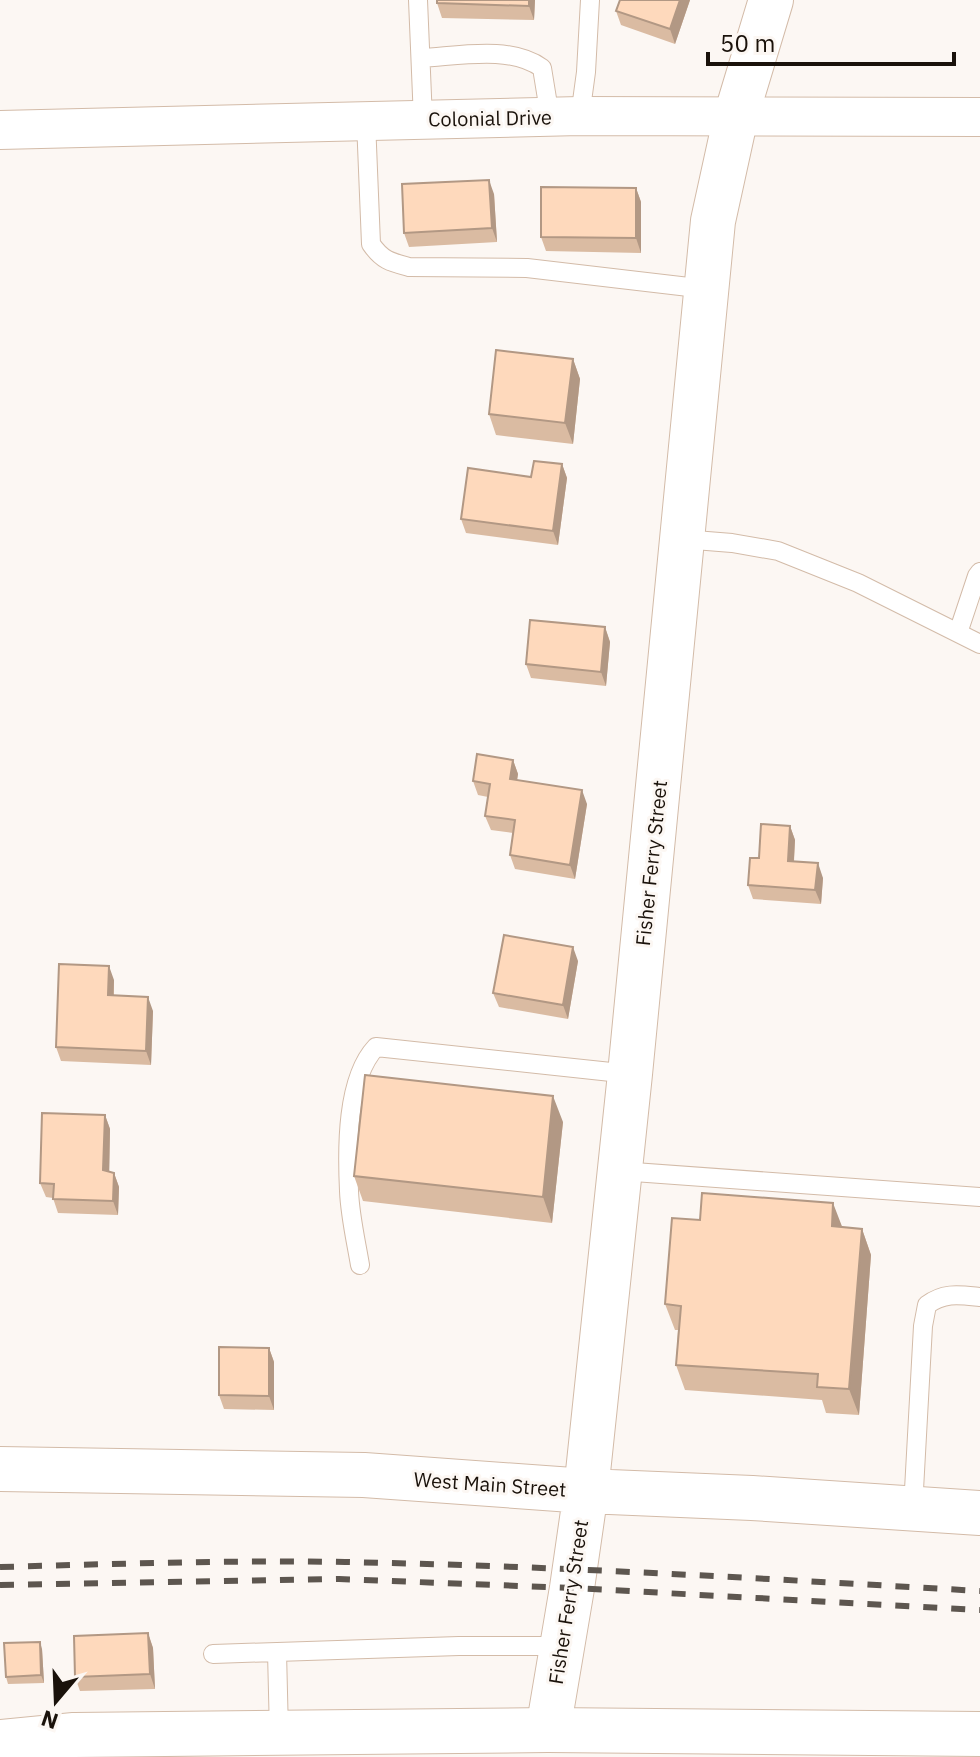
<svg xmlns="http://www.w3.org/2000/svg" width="980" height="1757" viewBox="0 0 980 1757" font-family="'IBM Plex Sans',sans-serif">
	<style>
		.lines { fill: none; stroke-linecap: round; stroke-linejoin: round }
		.service-casing { stroke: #d3bba8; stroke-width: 20 }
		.minor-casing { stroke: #d3bba8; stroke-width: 40 }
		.tertiary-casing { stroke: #d3bba8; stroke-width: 46 }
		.secondary-casing { stroke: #d3bba8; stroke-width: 46 }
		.service { stroke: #fff; stroke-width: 18 }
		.minor { stroke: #fff; stroke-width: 38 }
		.tertiary { stroke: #fff; stroke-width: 44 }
		.secondary { stroke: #fff; stroke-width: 44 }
		.rail { stroke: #5d564f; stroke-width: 6; stroke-dasharray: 14 14; stroke-linecap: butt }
		.wall { fill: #dabba2 }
		.shaded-wall { fill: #b29884 }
		.building { fill: #fed9bc; stroke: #b29884; stroke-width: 2 }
		.labels { text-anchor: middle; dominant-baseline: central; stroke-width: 6; stroke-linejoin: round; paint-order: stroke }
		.street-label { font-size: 20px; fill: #1a120b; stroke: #fcf7f3 }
	</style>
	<rect width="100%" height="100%" fill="#fcf7f3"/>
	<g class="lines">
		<g class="service-casing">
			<path id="service" d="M 418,0 L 423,120
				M 421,58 C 459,56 510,45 542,68 L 550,117
				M 580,116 L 586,72 L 590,0
				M 366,121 L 371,244 C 382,260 390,262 409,267 L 527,268 L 706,289
				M 682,539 L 732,543 L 778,551 L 858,583 L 980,644
				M 958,633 L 977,576 L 980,572
				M 620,1171 L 980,1197
				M 360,1265 C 356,1241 350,1216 349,1191 C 347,1149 346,1079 376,1047 L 630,1074
				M 913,1508 L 923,1326 L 927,1305 C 944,1292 960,1295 980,1297
				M 277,1652 L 279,1733
				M 213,1654 L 459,1646 L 561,1646"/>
		</g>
		<g class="minor-casing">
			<path id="minor" d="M 0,130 L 580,116 L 980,117"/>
		</g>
		<g class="tertiary-casing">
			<path id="tertiary" d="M 0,1469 L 364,1475 L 586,1491 L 752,1498 L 980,1513
				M 548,1730 L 572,1588 L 586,1491 L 630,1074 L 713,221 L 736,116 L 771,0"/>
		</g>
		<g class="secondary-casing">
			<path id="secondary" d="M 0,1742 L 74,1735 L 548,1730 L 980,1734"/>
		</g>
		<use href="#service" class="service"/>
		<use href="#minor" class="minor"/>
		<use href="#tertiary" class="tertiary"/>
		<use href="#secondary" class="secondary"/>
		<path class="rail" d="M 0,1567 C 115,1564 230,1560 345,1562 C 557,1566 769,1579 980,1591
			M 0,1585 L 339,1579 L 572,1588 L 980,1610"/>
	</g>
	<path class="wall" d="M 535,0 L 534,20 L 442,18 L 437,3 Z
		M 620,0 L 690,0 L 675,44 L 621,25 L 616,11 Z
		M 636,188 L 641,202 L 641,253 L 546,251 L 541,237 Z
		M 494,194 L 497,242 L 409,247 L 404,233 Z
		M 573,359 L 580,379 L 573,444 L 496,435 L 489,414 Z
		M 562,464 L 567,478 L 558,545 L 466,533 L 461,519 L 531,477 Z
		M 605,627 L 610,642 L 606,686 L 531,678 L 526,664 Z
		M 513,760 L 518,774 L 517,780 L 587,804 L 575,879 L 515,869 L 510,855 L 513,833 L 491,830 L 485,816 L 488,797 L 478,795 L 473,781 Z
		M 790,826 L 795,840 L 794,862 L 823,878 L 821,904 L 753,899 L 748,885 L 759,858 Z
		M 578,961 L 568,1019 L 499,1007 L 493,993 Z
		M 114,980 L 114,995 L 153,1011 L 151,1065 L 61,1061 L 56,1047 Z
		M 105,1115 L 110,1129 L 109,1171 L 114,1173 L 119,1187 L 118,1215 L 58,1213 L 53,1198 L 46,1197 L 40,1183 Z
		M 563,1122 L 552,1223 L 363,1201 L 354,1176 Z
		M 700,1220 L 862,1229 L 871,1255 L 859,1415 L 826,1413 L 822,1400 L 685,1390 L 676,1365 L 678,1330 L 675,1330 L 665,1304 Z
		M 269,1348 L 274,1362 L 274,1410 L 224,1409 L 219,1395 Z
		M 148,1633 L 153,1648 L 155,1689 L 80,1691 L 75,1677 Z
		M 42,1649 L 44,1683 L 8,1684 L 6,1677 Z"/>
	<path class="shaded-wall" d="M 529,0 L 535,0 L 534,20 L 529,6 Z
		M 680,0 L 690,0 L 675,44 L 670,29 Z
		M 489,180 L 494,194 L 497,242 L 492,228 Z
		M 636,188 L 641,202 L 641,253 L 636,238 Z
		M 573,359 L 580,379 L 573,444 L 565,423 Z
		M 562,464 L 567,478 L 558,545 L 553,531 Z
		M 605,627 L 610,642 L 606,686 L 601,672 Z
		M 513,760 L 518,774 L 515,793 L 510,779 Z
		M 582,790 L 587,804 L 575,879 L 570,865 Z
		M 790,826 L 795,840 L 793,875 L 788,861 Z
		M 818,863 L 823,878 L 821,904 L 815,890 Z
		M 573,947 L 578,961 L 568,1019 L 563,1005 Z
		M 109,966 L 114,980 L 113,1009 L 108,995 Z
		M 148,997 L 153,1011 L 151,1065 L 146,1051 Z
		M 553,1096 L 563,1122 L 552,1223 L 543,1197 Z
		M 105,1115 L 110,1129 L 109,1184 L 103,1170 Z
		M 114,1173 L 119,1187 L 118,1215 L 113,1201 Z
		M 833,1203 L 843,1229 L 832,1226 Z
		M 862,1229 L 871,1255 L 859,1415 L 849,1389 Z
		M 269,1348 L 274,1362 L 274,1410 L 269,1396 Z
		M 148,1633 L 153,1648 L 155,1689 L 150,1674 Z
		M 40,1642 L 42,1649 L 44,1683 L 41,1675 Z"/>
	<path class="building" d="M 437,0 L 529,0 L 529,6 L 437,3 Z
		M 620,0 L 680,0 L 670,29 L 616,11 Z
		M 489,180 L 492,228 L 404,233 L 402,184 Z
		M 541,187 L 636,188 L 636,238 L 541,237 Z
		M 496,350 L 573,359 L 565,423 L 489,414 Z
		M 534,461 L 562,464 L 553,531 L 461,519 L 468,468 L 531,477 Z
		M 530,620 L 605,627 L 601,672 L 526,664 Z
		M 477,754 L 513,760 L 510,779 L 582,790 L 570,865 L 510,855 L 515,820 L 485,816 L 490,784 L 473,781 Z
		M 761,824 L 790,826 L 788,861 L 818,863 L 815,890 L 748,885 L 750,858 L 759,858 Z
		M 504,935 L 573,947 L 563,1005 L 493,993 Z
		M 59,964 L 109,966 L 108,995 L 148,997 L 146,1051 L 56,1047 Z
		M 365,1075 L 553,1096 L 543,1197 L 354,1176 Z
		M 42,1113 L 105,1115 L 103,1170 L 114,1173 L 113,1201 L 53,1199 L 54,1184 L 40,1183 Z
		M 702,1193 L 833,1203 L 832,1226 L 862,1229 L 849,1389 L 817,1387 L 818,1374 L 676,1365 L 681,1306 L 665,1304 L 672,1218 L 700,1220 Z
		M 219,1347 L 269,1348 L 269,1396 L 219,1395 Z
		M 148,1633 L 150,1674 L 75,1677 L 74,1636 Z
		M 40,1642 L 41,1675 L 6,1677 L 4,1643 Z"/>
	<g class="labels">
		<g class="street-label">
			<text transform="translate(490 118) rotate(-1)">Colonial Drive</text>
			<text transform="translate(651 863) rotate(-84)">Fisher Ferry Street</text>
			<text transform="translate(490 1484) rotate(4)">West Main Street</text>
			<text transform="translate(568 1602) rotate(-81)">Fisher Ferry Street</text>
		</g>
	</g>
	<g transform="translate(56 1701) rotate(199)" stroke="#fcf7f3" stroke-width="6" paint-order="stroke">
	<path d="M0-6L14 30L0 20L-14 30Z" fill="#1a120b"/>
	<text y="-12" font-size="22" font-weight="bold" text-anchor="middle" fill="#1a120b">N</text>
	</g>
	<path d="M708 52v12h246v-12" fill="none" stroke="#1a120b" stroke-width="4"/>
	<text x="720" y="52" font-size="24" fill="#1a120b" stroke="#fcf7f3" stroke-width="6" paint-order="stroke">50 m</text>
</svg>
